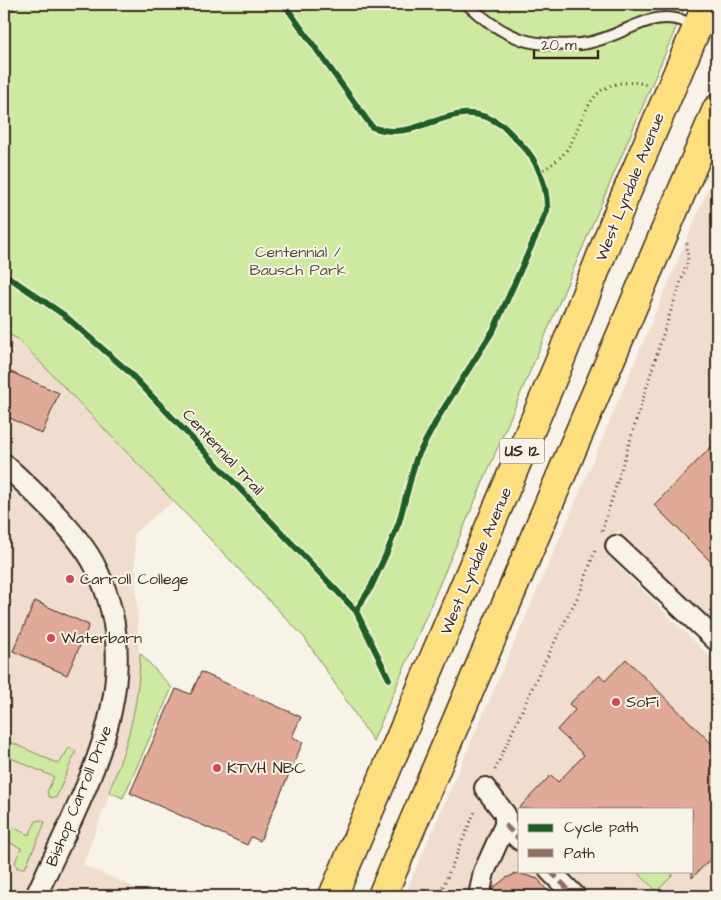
<svg xmlns="http://www.w3.org/2000/svg" width="721" height="900" viewBox="0 0 721 900" font-family="'Architects Daughter',sans-serif">
	<style>
		.built { fill: #f0ddd0; fill-rule: evenodd }
		.green { fill: #ceeaa1; stroke: #848a60 }
		.building { fill: #e1aa98; stroke: #3b2a1e }
		.lines { fill: none; stroke-linecap: round; stroke-linejoin: round }
		.lane-casing { stroke: #3b2a1e; stroke-width: 14 }
		.street-casing { stroke: #3b2a1e; stroke-width: 24 }
		.highway-casing { stroke: #3b2a1e; stroke-width: 31 }
		.path { stroke: #3b2a1e; stroke-width: 3; stroke-dasharray: 1 4; stroke-linecap: butt }
		.lane { stroke: #f7f3e8; stroke-width: 10 }
		.street { stroke: #f7f3e8; stroke-width: 20 }
		.highway { stroke: #fedf80; stroke-width: 28 }
		.quiet { stroke: #8d6e63; stroke-width: 5; stroke-dasharray: 10 5; stroke-linecap: butt }
		.cycleway-casing { stroke: #f7f3e8; stroke-width: 9 }
		.cycleway { stroke: #1b5e20; stroke-width: 6 }
		.poi-dot { fill: #d1495b; stroke: #f7f3e8; stroke-width: 2 }
		.labels { text-anchor: middle; dominant-baseline: central; stroke-width: 4; stroke-linejoin: round; paint-order: stroke }
		.shield { fill: #f7f3e8; stroke: #73665b; stroke-width: 1 }
		.shield-label { font-size: 15px; font-weight: bold; fill: #3b2a1e }
		.street-label { font-size: 16px; fill: #3b2a1e; stroke: #f7f3e8 }
		.park-label { font-size: 16px; fill: #585038; stroke: #f7f3e8 }
		.poi-label { font-size: 16px; fill: #3b2a1e; stroke: #f7f3e8; text-anchor: start }
	</style>
	<rect width="100%" height="100%" fill="#f7f3e8"/>
	<filter id="ink" filterUnits="userSpaceOnUse"><feTurbulence type="fractalNoise" baseFrequency=".02" numOctaves="2"/><feDisplacementMap in="SourceGraphic" scale="10" xChannelSelector="R" yChannelSelector="G"/><feConvolveMatrix kernelMatrix="1 2 1 2 8 2 1 2 1" color-interpolation-filters="sRGB"/></filter>
	<g filter="url(#ink)">
		<path class="built" d="M 717,168 L 717,630 L 618,531 L 604,552 L 717,664 L 717,896 L 404,896 L 569,517 ZM 520,809 L 692,809 L 692,871 L 520,871 Z
			M 4,332 L 18,339 L 174,501 L 134,533 L 140,682 L 129,741 L 83,865 L 153,896 L 4,896 Z"/>
		<path class="green" d="M 4,4 L 686,4 L 373,741 L 304,637 L 18,339 L 4,332 Z
			M 140,653 L 172,688 L 123,798 L 109,792 C 128,743 139,706 140,653 Z
			M 4,739 L 59,764 L 69,748 L 76,751 L 56,798 L 49,797 L 47,792 L 54,777 L 4,755 Z
			M 41,820 L 45,822 L 43,828 L 25,868 L 17,868 L 15,862 L 21,848 L 4,840 L 4,823 L 29,835 L 36,821 Z
			M 636,871 L 669,871 L 673,875 L 657,891 Z"/>
		<path class="building" d="M 4,369 L 59,393 L 42,434 L 4,415 Z
			M 717,441 L 717,568 L 654,505 Z
			M 35,601 L 89,625 L 67,675 L 13,651 Z
			M 626,659 L 717,749 L 717,852 L 692,878 L 692,809 L 518,809 L 551,775 L 558,782 L 584,755 L 557,730 L 575,710 L 569,704 L 600,675 L 605,681 Z
			M 201,672 L 301,717 L 292,737 L 303,742 L 260,841 L 251,837 L 247,845 L 130,793 L 176,689 L 191,694 Z
			M 518,873 L 538,879 L 551,896 L 491,896 L 493,888 L 506,878 Z"/>
		<g class="lines">
			<g class="lane-casing">
				<path id="lane" d="M 467,4 C 482,18 501,32 521,39 C 536,45 571,46 587,43 C 628,36 653,3 695,26"/>
			</g>
			<g class="street-casing">
				<path id="street" d="M 4,464 C 32,490 78,532 95,566 C 153,681 83,791 36,896
					M 616,546 L 717,641
					M 505,825 L 520,840
					M 550,871 L 575,896
					M 479,896 L 484,872 L 505,825 L 505,814 L 485,788"/>
			</g>
			<g class="highway-casing">
				<path id="highway" d="M 333,896 L 559,363 L 620,208 L 707,4
					M 382,896 L 717,109"/>
			</g>
			<path class="path" d="M 4,14 L 23,4
				M 539,172 C 550,166 561,159 568,148 C 583,123 587,87 621,83 C 631,82 638,82 648,85
				M 602,531 L 664,331 L 688,261 L 687,243
				M 495,770 L 539,673 L 581,590 L 596,548
				M 439,896 L 476,809"/>
			<use href="#lane" class="lane"/>
			<use href="#street" class="street"/>
			<use href="#highway" class="highway"/>
			<path class="quiet" d="M 505,825 L 520,840
				M 550,871 L 575,896"/>
			<g class="cycleway-casing">
				<path id="cycleway" d="M 284,4 L 372,127 C 422,146 453,90 503,126 C 509,131 515,138 522,145 C 538,161 548,188 547,211 L 494,329 L 439,416 L 416,459 L 399,522 L 388,550 L 371,587 L 356,611
					M 4,274 L 64,315 L 129,372 L 356,611 L 389,679"/>
			</g>
			<use href="#cycleway" class="cycleway"/>
		</g>
	</g>
	<g class="poi-dot">
		<circle cx="70" cy="579" r="5"/>
		<circle cx="51" cy="638" r="5"/>
		<circle cx="616" cy="702" r="5"/>
		<circle cx="217" cy="768" r="5"/>
	</g>
	<g class="labels">
		<rect class="shield" x="499.5" y="438.5" width="45" height="25" rx="4"/>
		<g class="shield-label">
			<text x="522" y="451">US 12</text>
		</g>
		<g class="street-label">
			<text transform="translate(630 187) rotate(-68)">West Lyndale Avenue</text>
			<text transform="translate(223 452) rotate(47)">Centennial Trail</text>
			<text transform="translate(476 561) rotate(-67)">West Lyndale Avenue</text>
			<text transform="translate(79 796) rotate(-68)">Bishop Carroll Drive</text>
		</g>
		<g class="park-label">
			<text x="298" y="252">Centennial /<tspan x="298" dy="18">Bausch Park</tspan></text>
		</g>
		<g class="poi-label">
			<text x="80" y="579">Carroll College</text>
			<text x="61" y="638">Waterbarn</text>
			<text x="626" y="702">SoFi</text>
			<text x="227" y="768">KTVH NBC</text>
		</g>
	</g>
	<rect width="721" height="900" fill="none" stroke="#f7f3e8" stroke-width="20"/>
	<rect x="10" y="10" width="701" height="880" fill="none" stroke="#3b2a1e" stroke-width="2" filter="url(#ink)"/>
	<rect x="518" y="808" width="175" height="65" fill="#f7f3e8" stroke="#aca397"/>
	<rect x="528" y="824" width="25" height="8" fill="#1b5e20" stroke="#aca397"/>
	<text x="564" y="832" font-size="15" fill="#3b2a1e">Cycle path</text>
	<rect x="528" y="849" width="25" height="8" fill="#8d6e63" stroke="#aca397"/>
	<text x="564" y="858" font-size="15" fill="#3b2a1e">Path</text>
	<path d="M534 50v8h64v-8" fill="none" stroke="#3b2a1e" stroke-width="2.5"/>
	<text x="541" y="50" font-size="15" fill="#3b2a1e" stroke="#f7f3e8" stroke-width="4" paint-order="stroke">20 m</text>
</svg>
